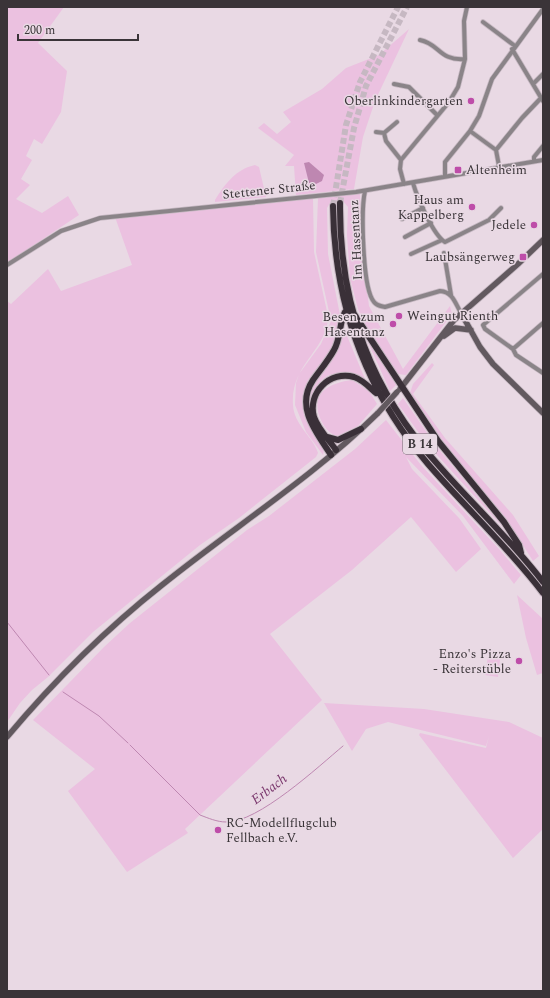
<svg xmlns="http://www.w3.org/2000/svg" width="550" height="998" viewBox="0 0 550 998" font-family="Spectral,serif">
	<style>
		.green { fill: #ebc1e0 }
		.water { fill: #be87b1 }
		.lines { fill: none; stroke-linecap: round; stroke-linejoin: round }
		.stream { stroke: #be87b1; stroke-width: 1 }
		.trunk-tunnel { stroke: #c6b8c2; stroke-width: 6; stroke-dasharray: 6 3; stroke-linecap: butt }
		.minor-casing { stroke: #c6b8c2; stroke-width: 5.5 }
		.secondary-casing { stroke: #c6b8c2; stroke-width: 7 }
		.trunk-casing { stroke: #c6b8c2; stroke-width: 8 }
		.minor { stroke: #8a8488; stroke-width: 4 }
		.secondary { stroke: #62595f; stroke-width: 5.5 }
		.trunk { stroke: #3a3038; stroke-width: 6 }
		.secondary-bridge-casing { stroke: #c6b8c2; stroke-width: 7; stroke-linecap: butt }
		.secondary-bridge { stroke: #62595f; stroke-width: 5.5 }
		.poi-dot { fill: #be4da9; stroke: #e9d9e4; stroke-width: 1.5 }
		.labels { text-anchor: middle; dominant-baseline: central; stroke-width: 3; stroke-linejoin: round; paint-order: stroke }
		.shield { fill: #e9d9e4; stroke: #6e666c; stroke-width: 1 }
		.shield-label { font-size: 12px; font-weight: bold; fill: #3a3438 }
		.poi-label { font-size: 13px; fill: #3a3438; stroke: #e9d9e4; text-anchor: end }
		.street-label { font-size: 13px; fill: #3a3438; stroke: #e9d9e4 }
		.water-label { font-size: 14px; font-style: italic; fill: #7a376d; stroke: #e9d9e4 }
	</style>
	<rect width="100%" height="100%" fill="#e9d9e4"/>
	<path class="green" d="M 7,7 L 64,7 L 38,43 L 67,71 L 61,112 L 42,144 L 34,139 L 26,156 L 32,160 L 21,179 L 30,185 L 16,199 L 42,213 L 68,196 L 79,215 L 7,263 Z
		M 409,29 L 375,101 L 363,137 L 354,189 L 296,195 L 294,166 L 285,166 L 294,155 L 258,128 L 264,123 L 277,134 L 291,122 L 283,112 L 322,89 L 346,68 L 379,55 Z
		M 255,165 L 259,167 L 266,197 L 215,202 L 215,200 C 225,184 236,169 255,165 Z
		M 360,193 L 361,241 L 369,306 L 403,369 L 450,306 L 452,314 L 406,375 L 398,374 L 366,327 L 358,309 L 350,278 L 347,235 L 348,207 L 343,201 L 331,201 L 327,208 L 328,254 L 340,315 L 337,337 L 329,354 L 308,380 L 303,400 L 304,416 L 324,450 L 323,455 L 306,432 L 295,405 L 296,383 L 299,374 L 321,344 L 331,321 L 316,252 L 318,198 Z
		M 313,198 L 314,252 L 328,316 C 328,350 290,364 293,405 C 294,425 313,437 318,453 L 316,457 L 239,518 L 200,545 L 93,632 L 48,677 L 32,690 L 20,703 L 7,722 L 7,301 L 11,304 L 48,269 L 61,291 L 132,265 L 115,217 Z
		M 345,331 L 365,379 C 348,372 329,368 317,386 C 314,391 313,399 311,404 L 331,449 L 313,423 L 308,403 L 313,385 L 335,353 Z
		M 365,336 L 397,384 L 390,391 Z
		M 432,363 L 434,365 L 413,394 L 445,438 L 513,515 L 539,556 L 533,561 L 505,517 L 446,446 L 410,393 L 413,384 Z
		M 352,380 L 369,391 L 377,404 L 358,426 L 337,436 C 328,433 324,427 320,418 C 310,392 330,383 352,380 Z
		M 403,398 L 437,447 L 507,532 L 426,443 L 398,404 Z
		M 386,420 L 421,465 L 500,550 L 521,575 L 514,584 L 463,516 L 406,457 L 412,469 L 459,518 L 481,549 L 456,572 L 411,517 L 352,570 L 270,634 L 322,700 L 185,829 L 188,833 L 127,872 L 68,791 L 95,769 L 33,720 L 104,647 L 130,623 L 247,530 L 269,516 L 355,449 Z
		M 517,595 L 543,619 L 543,673 L 537,675 L 526,638 Z
		M 489,650 L 501,652 L 498,677 L 485,675 Z
		M 324,703 L 424,709 L 509,722 L 543,738 L 543,829 L 513,858 L 419,735 L 420,733 L 486,748 L 489,736 L 486,746 L 388,722 L 366,729 L 352,751 Z"/>
	<path class="water" d="M 309,162 L 324,175 L 322,181 L 316,184 L 309,183 L 304,163 Z"/>
	<g class="lines">
		<path class="stream" d="M 7,622 L 49,675
			M 63,692 L 99,716 L 128,743
			M 130,745 L 200,815 C 208,818 217,822 226,822 C 258,823 319,766 343,746"/>
		<path class="trunk-tunnel" d="M 340,203 L 354,128 L 366,86 L 407,7
			M 333,206 L 346,125 L 360,82 L 398,7"/>
		<g class="minor-casing">
			<path id="minor" d="M 483,22 L 515,46
				M 420,40 C 440,44 439,61 465,59
				M 512,49 L 543,101
				M 394,84 L 409,87 L 437,115
				M 533,84 L 543,74
				M 470,131 L 496,150
				M 376,132 L 384,133 L 386,141 L 401,160
				M 384,133 L 397,122
				M 534,161 L 534,157 L 543,146
				M 499,166 L 496,150 L 522,118 L 541,98
				M 445,175 L 445,162 L 470,131 L 479,116 L 492,79 L 543,9
				M 413,183 C 417,197 433,235 445,242 L 489,220 L 501,208
				M 404,184 L 400,169 L 401,160 L 449,102 L 458,87 L 465,59 L 464,21 L 467,7
				M 365,191 C 361,209 362,288 374,302 C 377,306 381,306 385,307 L 440,291 C 453,292 455,303 461,313
				M 402,219 L 423,208
				M 405,237 L 431,223
				M 444,253 L 451,295
				M 411,254 L 442,240
				M 7,265 L 61,231 L 100,218 L 356,192 L 543,160
				M 543,274 L 483,325 L 485,329 L 513,349 L 516,355 L 543,373
				M 513,349 L 543,323"/>
		</g>
		<g class="secondary-casing">
			<path id="secondary" d="M 461,313 L 480,347 L 493,364 L 543,413
				M 444,336 L 455,328 L 471,330
				M 400,389 L 454,320 L 518,264 L 543,240
				M 7,737 C 54,681 105,630 162,585 C 234,527 313,477 378,413"/>
		</g>
		<g class="trunk-casing">
			<path id="trunk" d="M 340,203 C 339,306 371,391 440,467 C 474,506 512,541 543,582
				M 333,206 C 334,303 365,390 428,464 C 466,508 508,547 543,593
				M 354,314 L 438,441 L 504,522 L 519,545 L 521,553
				M 327,437 L 338,440 L 361,429
				M 336,450 C 329,440 318,429 314,417 C 307,393 330,370 354,377 C 363,380 369,387 376,393
				M 331,455 C 316,432 295,407 313,380 C 320,370 328,361 334,350 C 341,338 339,323 345,312"/>
		</g>
		<use href="#minor" class="minor"/>
		<use href="#secondary" class="secondary"/>
		<use href="#trunk" class="trunk"/>
		<g class="secondary-bridge-casing">
			<path id="secondary-bridge" d="M 378,413 L 397,392"/>
		</g>
		<use href="#secondary-bridge" class="secondary-bridge"/>
	</g>
	<g class="poi-dot">
		<circle cx="471" cy="101" r="4"/>
		<rect x="454" y="166" width="8" height="8" rx="2"/>
		<circle cx="472" cy="207" r="4"/>
		<circle cx="534" cy="225" r="4"/>
		<rect x="519" y="253" width="8" height="8" rx="2"/>
		<circle cx="399" cy="316" r="4"/>
		<circle cx="393" cy="324" r="4"/>
		<circle cx="519" cy="661" r="4"/>
		<circle cx="218" cy="830" r="4"/>
	</g>
	<g class="labels">
		<rect class="shield" x="403" y="434" width="34" height="20" rx="3"/>
		<g class="shield-label">
			<text x="420" y="444">B 14</text>
		</g>
		<g class="poi-label">
			<text x="463" y="101">Oberlinkindergarten</text>
			<text x="466" y="170" text-anchor="start">Altenheim</text>
			<text x="464" y="200">Haus am<tspan x="464" dy="15">Kappelberg</tspan></text>
			<text x="526" y="225">Jedele</text>
			<text x="515" y="257">Laubsängerweg</text>
			<text x="407" y="316" text-anchor="start">Weingut Rienth</text>
			<text x="385" y="317">Besen zum<tspan x="385" dy="15">Hasentanz</tspan></text>
			<text x="511" y="654">Enzo's Pizza<tspan x="511" dy="15">- Reiterstüble</tspan></text>
			<text x="226" y="823" text-anchor="start">RC-Modellflugclub<tspan x="226" dy="15">Fellbach e.V.</tspan></text>
		</g>
		<g class="street-label">
			<text transform="translate(269 190) rotate(-6)">Stettener Straße</text>
			<text transform="translate(356 240) rotate(-93)">Im Hasentanz</text>
		</g>
		<g class="water-label">
			<text transform="translate(269 789) rotate(-37)">Erbach</text>
		</g>
	</g>
	<rect width="550" height="998" fill="none" stroke="#3a3438" stroke-width="16"/>
	<path d="M18 34v6h120v-6" fill="none" stroke="#3a3438" stroke-width="2"/>
	<text x="24" y="34" font-size="12" fill="#3a3438" stroke="#e9d9e4" stroke-width="3" paint-order="stroke">200 m</text>
</svg>
